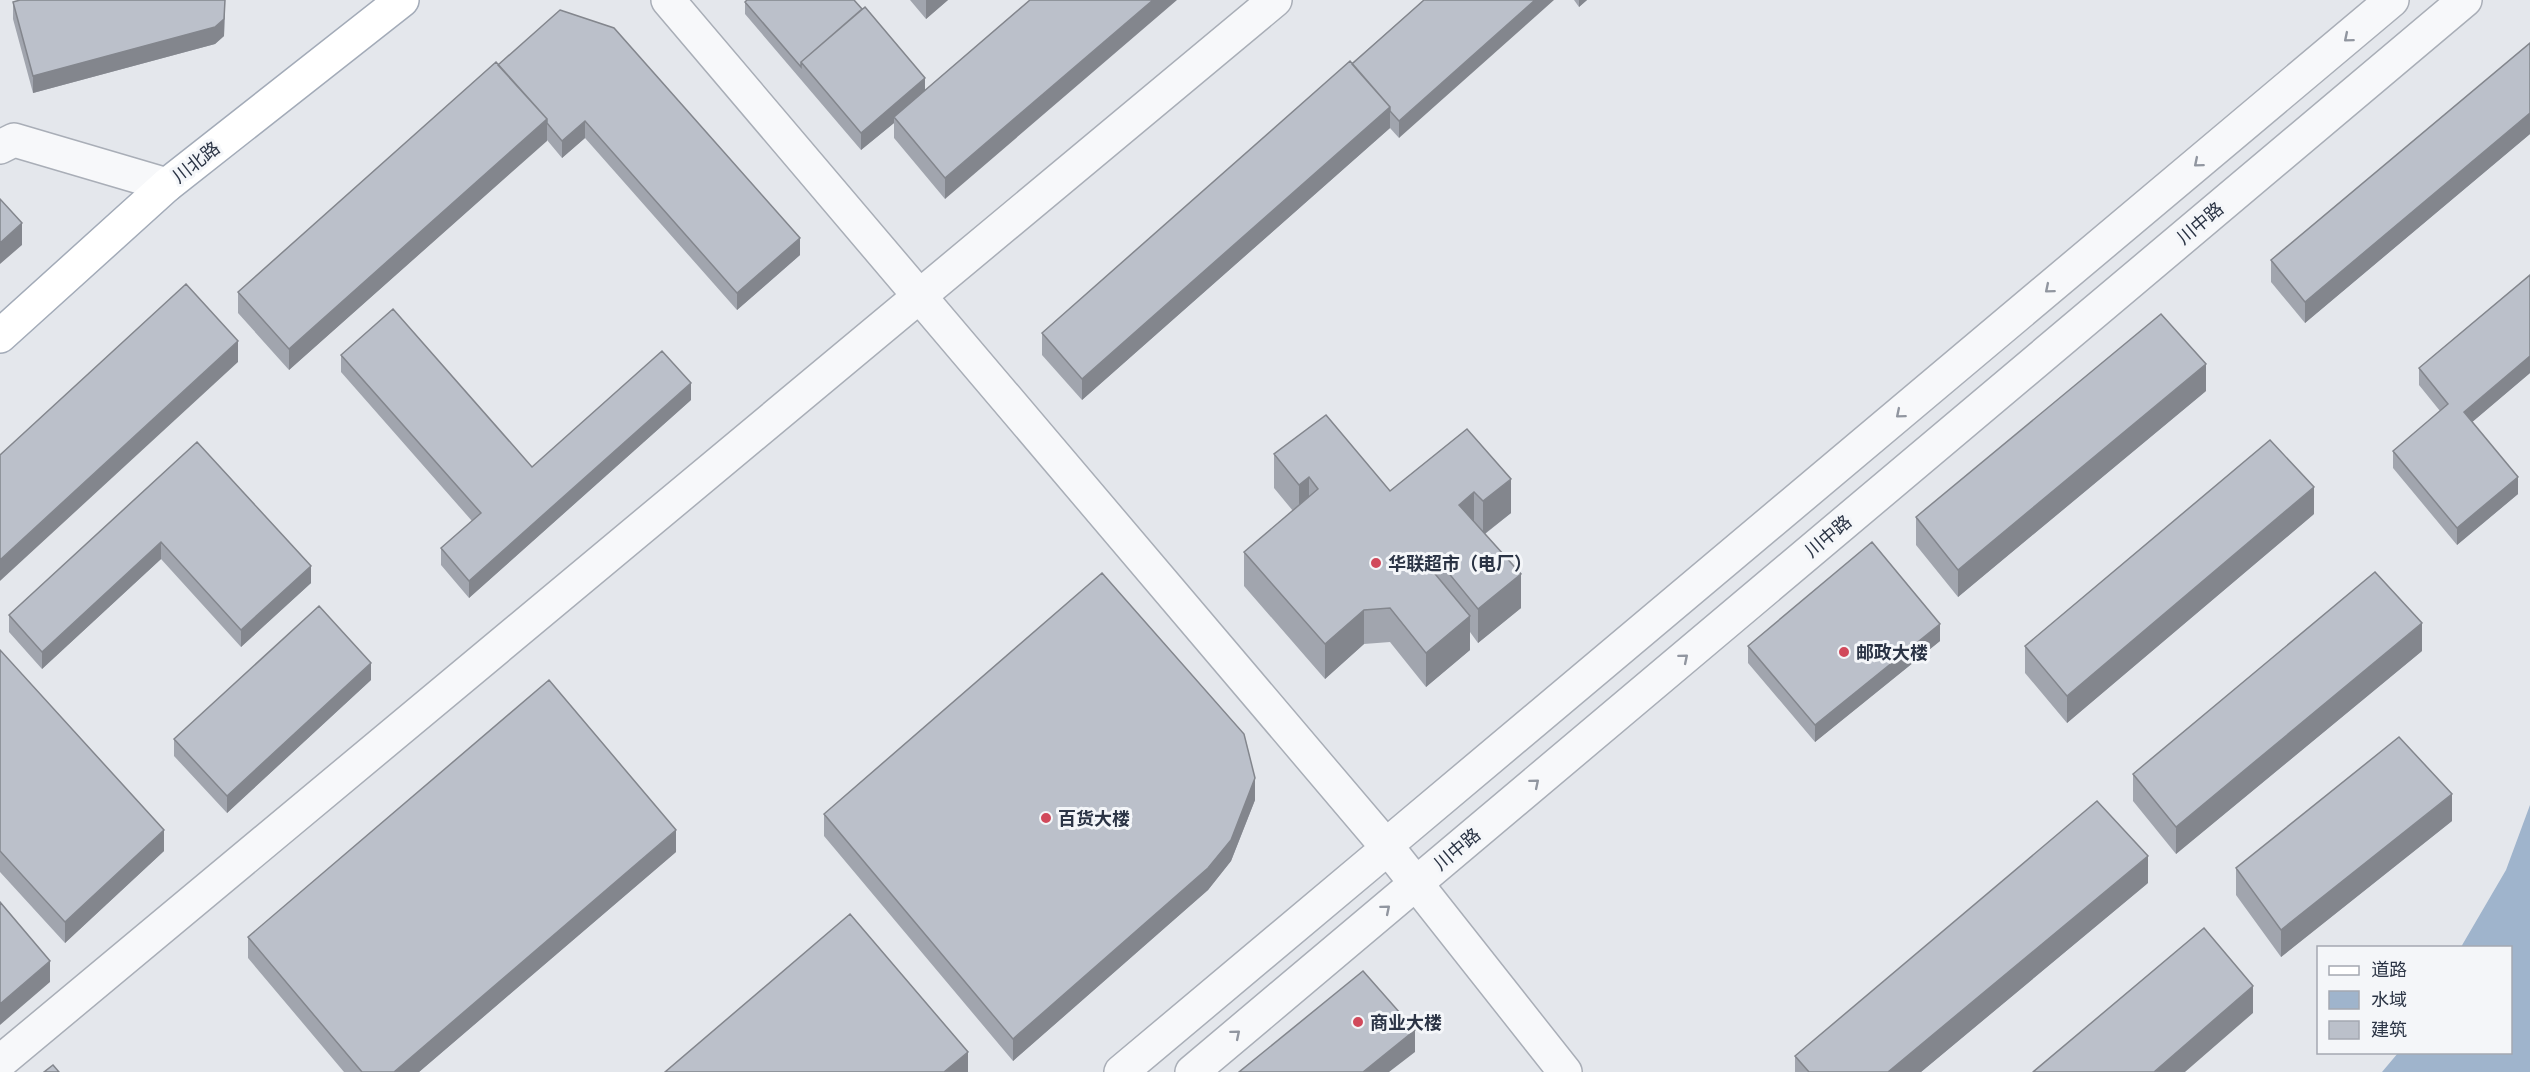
<svg xmlns="http://www.w3.org/2000/svg" width="2530" height="1072" viewBox="0 0 2530 1072" font-family="'Space Grotesk','Noto Sans SC',sans-serif">
	<style>
		.water { fill: #9fb4cc }
		.lines { fill: none; stroke-linecap: round; stroke-linejoin: round }
		.minor-casing { stroke: #a9aeb7; stroke-width: 36 }
		.major-casing { stroke: #a3abb8; stroke-width: 36 }
		.minor { stroke: #f7f8fa; stroke-width: 33 }
		.major { stroke: #fff; stroke-width: 33 }
		.wall { fill: #a1a5ae }
		.shaded-wall { fill: #83868d }
		.building { fill: #bbc0ca; stroke: #83868d; stroke-width: 1.5 }
		.oneway { stroke: #9196a0 }
		.poi-dot { fill: #d1495b; stroke: #f4f6f9; stroke-width: 2 }
		.labels { text-anchor: middle; dominant-baseline: central; stroke-width: 6; stroke-linejoin: round; paint-order: stroke }
		.street-label { font-size: 18px; fill: #2b3445; stroke: #f4f6f9 }
		.poi-label { font-size: 18px; font-weight: bold; fill: #2b3445; stroke: #f4f6f9; text-anchor: start }
	</style>
	<rect width="100%" height="100%" fill="#e4e7ec"/>
	<path class="water" d="M 2530,805 L 2530,1072 L 2382,1072 L 2398,1053 L 2510,1052 L 2510,948 L 2461,947 L 2506,870 Z"/>
	<g class="lines">
		<g class="minor-casing">
			<path id="minor" d="M 668,0 L 1388,848 L 1565,1072
				M 0,147 L 14,140 L 167,185
				M 0,1062 L 1275,0
				M 1121,1072 L 1388,848 L 1396,837 L 2392,0
				M 1192,1072 L 2465,0"/>
		</g>
		<g class="major-casing">
			<path id="major" d="M 0,336 L 167,185 L 402,0"/>
		</g>
		<use href="#minor" class="minor"/>
		<use href="#major" class="major"/>
	</g>
	<path class="wall" d="M 910,0 L 948,0 L 926,19 Z
		M 1030,0 L 945,199 L 894,138 L 894,123 L 861,150 L 745,14 L 745,2 L 925,90 Z
		M 1424,0 L 1399,138 L 1390,128 L 1082,400 L 1042,355 L 1042,333 Z
		M 1574,0 L 1587,0 L 1579,7 Z
		M 13,2 L 225,10 L 224,36 L 215,44 L 33,93 L 13,19 Z
		M 2530,43 L 2530,134 L 2305,323 L 2271,282 L 2271,260 Z
		M 498,65 L 800,255 L 737,310 L 585,138 L 562,158 L 547,140 L 289,370 L 238,313 L 238,292 Z
		M 2530,275 L 2530,373 L 2472,422 L 2518,494 L 2457,545 L 2393,468 L 2393,451 L 2440,411 L 2419,385 L 2419,368 Z
		M 341,355 L 532,467 L 691,400 L 469,598 L 441,565 L 441,548 L 472,521 L 341,372 Z
		M 2206,391 L 1958,597 L 1916,545 L 1916,517 Z
		M 1467,429 L 1511,513 L 1485,534 L 1521,608 L 1478,643 L 1470,632 L 1470,650 L 1426,687 L 1390,642 L 1364,644 L 1325,679 L 1244,586 L 1244,552 L 1293,511 L 1274,488 L 1274,454 L 1390,491 Z
		M 197,442 L 311,583 L 241,647 L 161,559 L 42,669 L 9,632 L 9,615 Z
		M 2314,514 L 2067,723 L 2025,673 L 2025,646 Z
		M 1940,641 L 1815,742 L 1748,663 L 1748,646 Z
		M 0,650 L 164,851 L 65,943 L 0,872 Z
		M 2422,651 L 2176,854 L 2133,801 L 2133,774 Z
		M 371,680 L 227,813 L 174,756 L 174,739 Z
		M 1255,800 L 1231,861 L 1208,890 L 1013,1061 L 824,836 L 824,814 Z
		M 2452,821 L 2281,957 L 2236,895 L 2236,868 Z
		M 676,852 L 419,1072 L 344,1072 L 248,958 L 248,937 Z
		M 2148,883 L 1921,1072 L 1795,1072 L 1795,1056 Z"/>
	<path class="shaded-wall" d="M 225,0 L 224,36 L 215,44 L 33,93 L 33,76 Z
		M 926,0 L 948,0 L 926,19 Z
		M 1153,0 L 1177,0 L 945,199 L 945,178 Z
		M 1535,0 L 1554,0 L 1399,138 L 1399,121 Z
		M 1579,0 L 1587,0 L 1579,7 Z
		M 925,78 L 925,95 L 894,117 L 894,123 L 861,150 L 861,133 Z
		M 1390,107 L 1390,128 L 1082,400 L 1082,379 Z
		M 2530,113 L 2530,134 L 2305,323 L 2305,302 Z
		M 547,119 L 547,141 L 289,370 L 289,349 Z
		M 585,121 L 585,138 L 562,158 L 562,141 Z
		M 22,223 L 22,245 L 0,264 L 0,243 Z
		M 800,238 L 800,255 L 737,310 L 737,293 Z
		M 238,341 L 238,362 L 0,581 L 0,560 Z
		M 2530,356 L 2530,373 L 2464,429 L 2464,412 Z
		M 2206,364 L 2206,391 L 1958,597 L 1958,570 Z
		M 691,383 L 691,400 L 469,598 L 469,581 Z
		M 1309,477 L 1309,511 L 1299,519 L 1299,485 Z
		M 2518,477 L 2518,494 L 2457,545 L 2457,528 Z
		M 1511,479 L 1511,513 L 1483,535 L 1483,501 Z
		M 2314,487 L 2314,514 L 2067,723 L 2067,696 Z
		M 1474,492 L 1474,526 L 1459,505 Z
		M 161,542 L 161,559 L 42,669 L 42,652 Z
		M 1434,555 L 1434,589 L 1426,563 Z
		M 311,566 L 311,583 L 241,647 L 241,630 Z
		M 1521,574 L 1521,608 L 1478,643 L 1478,609 Z
		M 1364,610 L 1364,644 L 1325,679 L 1325,644 Z
		M 1470,616 L 1470,650 L 1426,687 L 1426,653 Z
		M 2422,623 L 2422,651 L 2176,854 L 2176,827 Z
		M 1940,624 L 1940,641 L 1815,742 L 1815,725 Z
		M 371,663 L 371,680 L 227,813 L 227,796 Z
		M 1255,778 L 1255,800 L 1231,861 L 1208,890 L 1013,1061 L 1013,1039 Z
		M 2452,794 L 2452,821 L 2281,957 L 2281,930 Z
		M 164,830 L 164,851 L 65,943 L 65,922 Z
		M 676,830 L 676,852 L 419,1072 L 394,1072 Z
		M 2148,856 L 2148,883 L 1921,1072 L 1888,1072 Z
		M 50,961 L 50,982 L 0,1025 L 0,1004 Z
		M 2253,986 L 2253,1013 L 2185,1072 L 2154,1072 Z
		M 1415,1030 L 1415,1052 L 1389,1072 L 1363,1072 Z
		M 968,1052 L 968,1072 L 944,1072 Z"/>
	<path class="building" d="M 20,0 L 225,0 L 224,19 L 215,27 L 33,76 L 13,2 Z
		M 747,0 L 854,0 L 862,9 L 801,62 L 801,67 L 745,2 Z
		M 1030,0 L 1153,0 L 945,178 L 894,117 Z
		M 1424,0 L 1535,0 L 1399,121 L 1390,111 L 1390,107 L 1352,64 Z
		M 865,7 L 925,78 L 861,133 L 801,62 Z
		M 560,10 L 614,28 L 800,238 L 737,293 L 585,121 L 562,141 L 547,123 L 547,119 L 498,65 Z
		M 2530,43 L 2530,113 L 2305,302 L 2271,260 Z
		M 1350,61 L 1390,107 L 1082,379 L 1042,333 Z
		M 496,62 L 547,119 L 289,349 L 238,292 Z
		M 0,199 L 22,223 L 0,243 Z
		M 2530,275 L 2530,356 L 2464,412 L 2518,477 L 2457,528 L 2393,451 L 2448,404 L 2419,368 Z
		M 186,284 L 238,341 L 0,560 L 0,455 Z
		M 393,309 L 532,467 L 662,351 L 691,383 L 469,581 L 441,548 L 481,513 L 341,355 Z
		M 2161,314 L 2206,364 L 1958,570 L 1916,517 Z
		M 1326,415 L 1390,491 L 1467,429 L 1511,479 L 1483,501 L 1474,492 L 1459,505 L 1521,574 L 1478,609 L 1434,555 L 1426,563 L 1470,616 L 1426,653 L 1390,608 L 1364,610 L 1325,644 L 1244,552 L 1318,489 L 1309,477 L 1299,485 L 1274,454 Z
		M 2270,440 L 2314,487 L 2067,696 L 2025,646 Z
		M 197,442 L 311,566 L 241,630 L 161,542 L 42,652 L 9,615 Z
		M 1872,542 L 1940,624 L 1815,725 L 1748,646 Z
		M 2375,572 L 2422,623 L 2176,827 L 2133,774 Z
		M 1102,573 L 1244,734 L 1255,778 L 1231,840 L 1208,868 L 1013,1039 L 824,814 Z
		M 319,606 L 371,663 L 227,796 L 174,739 Z
		M 0,650 L 164,830 L 65,922 L 0,851 Z
		M 549,680 L 676,830 L 394,1072 L 362,1072 L 248,937 Z
		M 2399,737 L 2452,794 L 2281,930 L 2236,868 Z
		M 2097,801 L 2148,856 L 1888,1072 L 1809,1072 L 1795,1056 Z
		M 0,902 L 50,961 L 0,1004 Z
		M 850,914 L 968,1052 L 944,1072 L 665,1072 Z
		M 2204,928 L 2253,986 L 2154,1072 L 2033,1072 Z
		M 1363,971 L 1415,1030 L 1363,1072 L 1239,1072 Z
		M 53,1065 L 59,1072 L 44,1072 Z"/>
	<defs><path id="oneway-chevron" d="M-2-3.5L2.5 0L-2 3.5" fill="none" stroke-width="1.6" stroke-linecap="round" stroke-linejoin="round" transform="scale(1.5)"/></defs>
	<g class="oneway">
		<use href="#oneway-chevron" transform="translate(2348 38) rotate(140)"/>
		<use href="#oneway-chevron" transform="translate(2198 163) rotate(140)"/>
		<use href="#oneway-chevron" transform="translate(2049 289) rotate(140)"/>
		<use href="#oneway-chevron" transform="translate(1900 414) rotate(140)"/>
		<use href="#oneway-chevron" transform="translate(1684 658) rotate(-40)"/>
		<use href="#oneway-chevron" transform="translate(1535 783) rotate(-40)"/>
		<use href="#oneway-chevron" transform="translate(1386 909) rotate(-40)"/>
		<use href="#oneway-chevron" transform="translate(1236 1034) rotate(-40)"/>
	</g>
	<g class="poi-dot">
		<circle cx="1376" cy="563" r="6"/>
		<circle cx="1844" cy="652" r="6"/>
		<circle cx="1046" cy="818" r="6"/>
		<circle cx="1358" cy="1022" r="6"/>
	</g>
	<g class="labels">
		<g class="street-label">
			<text transform="translate(196 162) rotate(-38)">川北路</text>
			<text transform="translate(2200 223) rotate(-40)">川中路</text>
			<text transform="translate(1828 536) rotate(-40)">川中路</text>
			<text transform="translate(1457 849) rotate(-40)">川中路</text>
		</g>
		<g class="poi-label">
			<text x="1388" y="563">华联超市（电厂）</text>
			<text x="1856" y="652">邮政大楼</text>
			<text x="1058" y="818">百货大楼</text>
			<text x="1370" y="1022">商业大楼</text>
		</g>
	</g>
	<rect x="2317" y="946" width="195" height="108" fill="#f4f6f9" stroke="#a4a8b1" stroke-width="1.5"/>
	<rect x="2329" y="966" width="30" height="9" fill="#ffffff" stroke="#a4a8b1" stroke-width="1.5"/>
	<text x="2371" y="976" font-size="18" fill="#2b3445">道路</text>
	<rect x="2329" y="991" width="30" height="18" fill="#9fb4cc" stroke="#a4a8b1" stroke-width="1.5"/>
	<text x="2371" y="1006" font-size="18" fill="#2b3445">水域</text>
	<rect x="2329" y="1021" width="30" height="18" fill="#bbc0ca" stroke="#a4a8b1" stroke-width="1.5"/>
	<text x="2371" y="1036" font-size="18" fill="#2b3445">建筑</text>
</svg>
